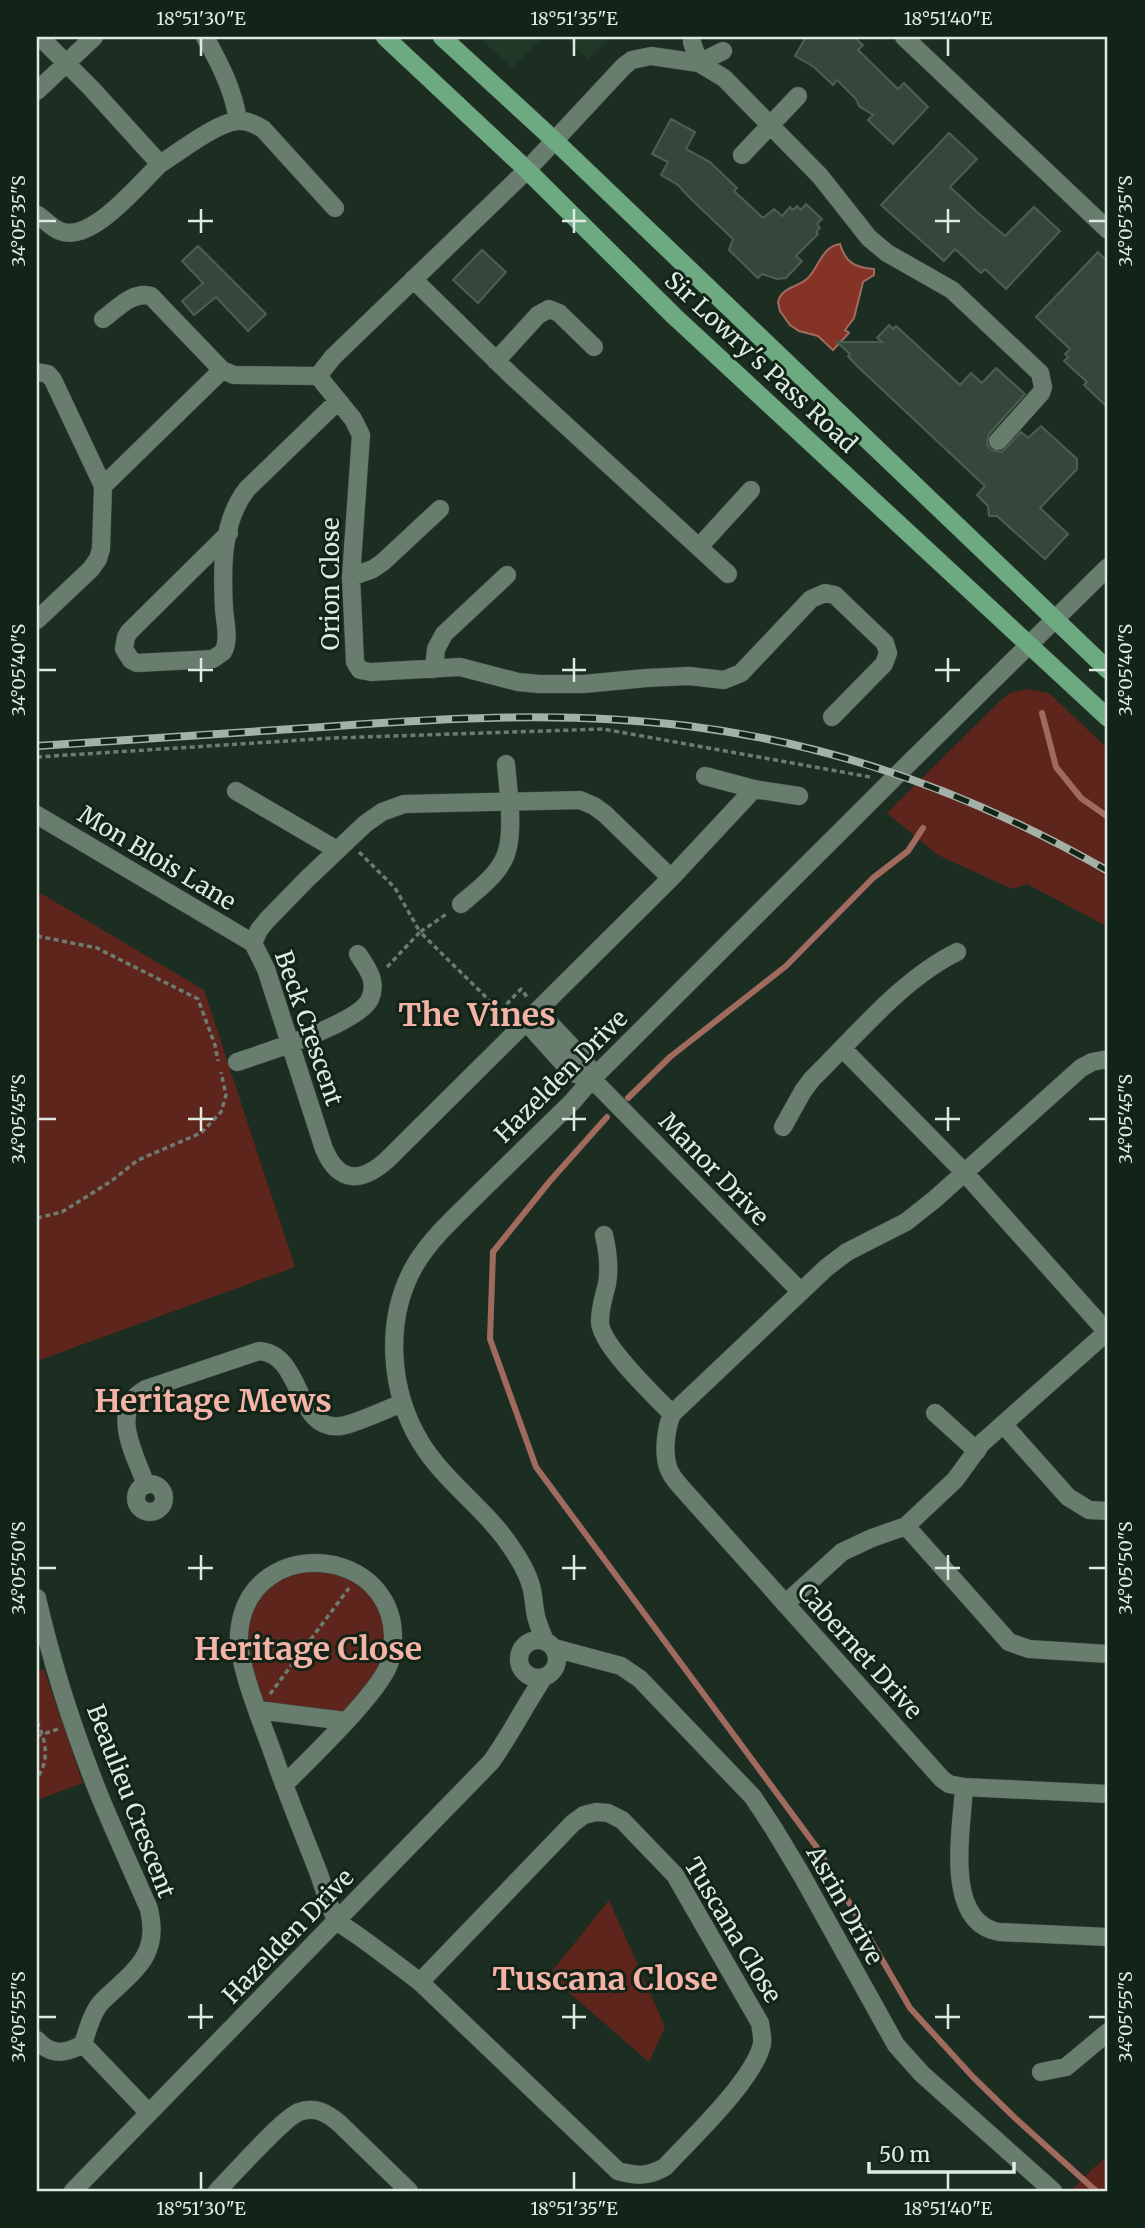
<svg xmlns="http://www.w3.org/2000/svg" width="1145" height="2228" viewBox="0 0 1145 2228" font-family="Merriweather,serif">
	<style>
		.built { fill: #203828 }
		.green { fill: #5e251c }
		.water { fill: #863327; stroke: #a16a5f; stroke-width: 2 }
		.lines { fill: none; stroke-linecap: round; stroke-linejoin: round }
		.stream { stroke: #a16a5f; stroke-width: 6 }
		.building { fill: #34473a; stroke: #4c6052; stroke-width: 2 }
		.minor-casing { stroke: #39493f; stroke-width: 19 }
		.major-casing { stroke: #39493f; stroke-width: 19 }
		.path { stroke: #6d7c71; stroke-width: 3.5; stroke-dasharray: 5 3.5; stroke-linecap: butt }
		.minor { stroke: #697d6f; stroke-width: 18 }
		.major { stroke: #6da981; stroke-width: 18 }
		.rail-casing { stroke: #a3b1a6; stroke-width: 8 }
		.rail { stroke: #122418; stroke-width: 5; stroke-dasharray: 16; stroke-linecap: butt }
		.ticks { fill: none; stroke: #dfebe2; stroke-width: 2.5 }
		.labels { text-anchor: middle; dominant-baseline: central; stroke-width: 6; stroke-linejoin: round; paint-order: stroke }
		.street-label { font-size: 24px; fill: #dfebe2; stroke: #122418 }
		.district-label { font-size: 32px; font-weight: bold; fill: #f5b2a6; stroke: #122418 }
		.neatline { fill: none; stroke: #dfebe2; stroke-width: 2.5 }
		.ticks-label { font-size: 18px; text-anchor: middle; fill: #dfebe2 }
	</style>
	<rect width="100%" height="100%" fill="#1c2e21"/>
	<path class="built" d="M 479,37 L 543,37 L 512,68 Z
		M 565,37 L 610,37 L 588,59 Z"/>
	<path class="green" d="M 1027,689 L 1049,693 L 1108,749 L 1108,927 L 1027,884 L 1012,889 L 938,855 L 887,813 L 1003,698 L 1010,693 Z
		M 37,891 L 204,990 L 295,1267 L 37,1361 Z
		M 341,1564 L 369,1573 L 384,1590 L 399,1645 L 397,1668 L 353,1721 L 265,1708 L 242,1640 L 249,1605 L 277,1575 Z
		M 44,1669 L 83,1783 L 37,1800 L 37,1672 Z
		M 609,1900 L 665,2027 L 649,2062 L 549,1975 Z
		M 1108,2156 L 1108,2191 L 1072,2190 L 1091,2170 Z"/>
	<path class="water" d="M 840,244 C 845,262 855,268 874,269 L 874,275 L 863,282 L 854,318 L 845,330 L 849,333 L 833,350 L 818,336 L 799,331 L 790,325 L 780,311 L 778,302 C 782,287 796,288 807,279 C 819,268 821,247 840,244 Z"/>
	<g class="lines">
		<path class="stream" d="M 1042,713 L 1056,767 L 1081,798 L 1108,817
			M 628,1098 L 670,1057 L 786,966 L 873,878 L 908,851 L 923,828
			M 607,1117 L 550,1181 L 493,1252 L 490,1339 L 536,1467 L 818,1849 L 910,2008 L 973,2077 L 1015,2118 L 1096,2191"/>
	</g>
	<path class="building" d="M 806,37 L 854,37 L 863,45 L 858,50 L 898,89 L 904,83 L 928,107 L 893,144 L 868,120 L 873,115 L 859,106 L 856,99 L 837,80 L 833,85 L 814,67 L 795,56 Z
		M 671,119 L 695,132 L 686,149 L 710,162 L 737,188 L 734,191 L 763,218 L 774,209 L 782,216 L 790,207 L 793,210 L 797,206 L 801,210 L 806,204 L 822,219 L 817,224 L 820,228 L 816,232 L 818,234 L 796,256 L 802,261 L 786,278 L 777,279 L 762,274 L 758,278 L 729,250 L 733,239 L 690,198 L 678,185 L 661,175 L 668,162 L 652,154 Z
		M 949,133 L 977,159 L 950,187 L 977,212 L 1005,236 L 1034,207 L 1060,231 L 1006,289 L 985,269 L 981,273 L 955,249 L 944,261 L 881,205 Z
		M 198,246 L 266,314 L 248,331 L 216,297 L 194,315 L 182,301 L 203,283 L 182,261 Z
		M 482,250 L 506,272 L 478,303 L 453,280 Z
		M 1098,252 L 1108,262 L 1108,408 L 1084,385 L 1087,382 L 1064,361 L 1068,357 L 1065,354 L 1070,349 L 1036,317 Z
		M 889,325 L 893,329 L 896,326 L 960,385 L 971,373 L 982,383 L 996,368 L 1025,394 L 989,434 L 987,444 L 991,450 L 1002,452 L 1021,432 L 1028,438 L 1041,426 L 1077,459 L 1077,469 L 1040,508 L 1068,534 L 1045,559 L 997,516 L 989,516 L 988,506 L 977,495 L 985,486 L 855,364 L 848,356 L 850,354 L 837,342 L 882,342 L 877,338 Z"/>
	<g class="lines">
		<g class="minor-casing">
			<path id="minor" d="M 40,37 L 91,88 L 160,164 C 179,152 216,123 237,121 C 247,120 255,124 263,129 L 335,208
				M 205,37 C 220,64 233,89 238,120
				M 904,37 L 1108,230
				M 692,42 L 699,63 L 723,51
				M 37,91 L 94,37
				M 742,155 L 798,96
				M 38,215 C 45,220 52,228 60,231 C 91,244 139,184 160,164
				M 413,279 L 512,376 L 728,574
				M 103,319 C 118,308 132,291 151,296 L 222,370 L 234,375 L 318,376
				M 496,361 L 538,315 L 549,309 L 559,313 L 594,347
				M 37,372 L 48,374 L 53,380 L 103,486 L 101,549 L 98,559 L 91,569 L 37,620
				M 103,486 L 222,370
				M 229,533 L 129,632 L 126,637 L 124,649 L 131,660 L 137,663 L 213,659 L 223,652 C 230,640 225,623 224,609 C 222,570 221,522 247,489 L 338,401
				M 699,547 L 751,490
				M 351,577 L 373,569 L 383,562 L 440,509
				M 434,669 L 436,649 L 444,634 L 507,575
				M 832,717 L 884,664 L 888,653 L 885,643 L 839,599 L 835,595 L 825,593 L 811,599 L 741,673 L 724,680 L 689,676 L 646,678 L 584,684 L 539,684 L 518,682 L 460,667 L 371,672 L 360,670 L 355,662 L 351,577 L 361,435 L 353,419 L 318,376 L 333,357 L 527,170 L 624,66 L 632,60 L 651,56 L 699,63 L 724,78 L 820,176 L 869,238 L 887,253 L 952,290 L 1040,373 L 1043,387 L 1041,393 L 998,441
				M 705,776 L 754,789
				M 236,791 L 337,850
				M 580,800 L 594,806 L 605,814 L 671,878 L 388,1159 C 362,1183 339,1184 324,1149 L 266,969 L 253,943 L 259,930 L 267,920 L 307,879 L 365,824 L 382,812 L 404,804 Z
				M 37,815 L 253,943
				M 671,878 L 754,789 L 799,796
				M 461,904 C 476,891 493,879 503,861 C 516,838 508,790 506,764
				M 538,1011 L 586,1062 L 592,1079 L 801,1292
				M 527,1023 L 572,1073 L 592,1079
				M 843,1049 L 964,1172 L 1107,1332
				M 1108,1059 L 1092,1062 L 1081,1068 L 935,1199 L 906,1222 L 847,1252 L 826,1268 L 672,1414 C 666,1428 663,1452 668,1467 C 670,1475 676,1481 681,1487 L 942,1779 L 949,1784 L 964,1787 L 1108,1794
				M 237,1062 C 264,1053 359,1023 370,999 C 378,981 367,968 358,954
				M 783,1127 L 803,1091 L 812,1079 C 856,1036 902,979 957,952
				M 604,1235 C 608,1252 610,1267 607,1284 C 604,1296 600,1308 600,1321 C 599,1344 655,1396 672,1414
				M 935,1413 L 977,1451
				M 1003,1424 L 1068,1497 L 1089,1510 L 1108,1511
				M136 1498a14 14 0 1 1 28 0a14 14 0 1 1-28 0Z
				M 146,1485 C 135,1454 108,1410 146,1389 L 259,1351 C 304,1354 294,1432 341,1426 C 355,1424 387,1409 402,1403
				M 906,1526 L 1009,1642 L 1029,1649 L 1108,1654
				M 37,1598 C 52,1664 73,1729 98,1792 C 114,1831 132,1870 149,1909 C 159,1951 140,1966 112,1992 C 107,1997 100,2002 97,2008 C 90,2019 87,2032 83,2044
				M 785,1604 L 842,1552 L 872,1538 L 906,1526 L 955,1480 L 982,1443 L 1108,1331
				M519 1659a19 19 0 1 1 38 0a19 19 0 1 1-38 0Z
				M 545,1641 C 542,1633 538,1625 536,1616 C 534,1608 534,1599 532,1590 C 529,1575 520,1560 511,1547 C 486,1509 445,1482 421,1443 C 389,1391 384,1319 415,1265 C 431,1238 456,1216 478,1194 C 510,1163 541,1132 573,1101 L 592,1079 L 897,775 L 1108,567
				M 554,1648 L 621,1666 L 640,1679 L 753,1797 L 774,1829 L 801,1874 L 896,2045 L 922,2074 L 1053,2191
				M 258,1710 L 345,1721
				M 284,1785 C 308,1760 383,1690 390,1661 C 417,1546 247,1526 239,1634 C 237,1666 266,1732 277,1765 C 290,1802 305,1838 319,1874 C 324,1888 328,1906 336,1918 C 340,1925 350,1930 357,1935 C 378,1950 399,1966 420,1982
				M 964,1787 C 962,1829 943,1922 999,1932 L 1108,1937
				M 596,1812 L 608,1813 L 622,1820 L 675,1875 L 760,2023 C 761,2030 763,2038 762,2044 C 754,2080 691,2139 665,2167 C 648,2177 636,2176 618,2171 L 420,1982 L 573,1823 L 584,1815 Z
				M 37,2040 C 51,2056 66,2054 83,2044 L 149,2113
				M 1041,2072 L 1066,2067 L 1108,2032
				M 73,2191 L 491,1762 C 511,1734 525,1705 544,1677
				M 217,2191 C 233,2175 283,2118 299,2112 C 315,2106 327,2113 339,2123 L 409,2191"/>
		</g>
		<g class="major-casing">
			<path id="major" d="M 385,37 L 527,170 L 674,316 L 1108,718
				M 442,37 L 554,140 L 1108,670"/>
		</g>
		<path class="path" d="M 37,757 L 333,738 L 603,729 L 870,777
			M 359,852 L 395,888 L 420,932 L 448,913
			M 37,936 L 97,948 L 198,999 L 215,1045 L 218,1061
			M 387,967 L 420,932 L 500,1011 L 521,989 L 527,997
			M 37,1218 L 62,1212 L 110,1182 L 138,1160 L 201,1133 L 221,1112 L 226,1095 L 221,1072
			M 270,1694 L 349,1588
			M 37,1722 C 46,1741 50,1760 37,1778
			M 37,1736 L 58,1729"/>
		<use href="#minor" class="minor"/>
		<use href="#major" class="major"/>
		<g class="rail-casing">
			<path id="rail" d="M 37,746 C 132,740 228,733 323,727 C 445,718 566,711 688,726 C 836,744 979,797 1108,871"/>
		</g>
		<use href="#rail" class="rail"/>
	</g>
	<path class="ticks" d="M 201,38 L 201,56M 574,38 L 574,56M 948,38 L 948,56M 201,209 L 201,233M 574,209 L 574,233M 948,209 L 948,233M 38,221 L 56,221M 188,221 L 213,221M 562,221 L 586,221M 935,221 L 960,221M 1089,221 L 1106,221M 201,658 L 201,682M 574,658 L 574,682M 948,658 L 948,682M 38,670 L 56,670M 188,670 L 213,670M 562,670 L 586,670M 935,670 L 960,670M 1089,670 L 1106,670M 201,1107 L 201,1131M 574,1107 L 574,1131M 948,1107 L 948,1131M 38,1119 L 56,1119M 188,1119 L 213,1119M 562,1119 L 586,1119M 935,1119 L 960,1119M 1089,1119 L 1106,1119M 201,1555 L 201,1580M 574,1555 L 574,1580M 948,1555 L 948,1580M 38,1568 L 56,1568M 188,1568 L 213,1568M 562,1568 L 586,1568M 935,1568 L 960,1568M 1089,1568 L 1106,1568M 201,2004 L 201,2029M 574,2004 L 574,2029M 948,2004 L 948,2029M 38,2017 L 56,2017M 188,2017 L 213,2017M 562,2017 L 586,2017M 935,2017 L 960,2017M 1089,2017 L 1106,2017M 201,2172 L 201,2190M 574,2172 L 574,2190M 948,2172 L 948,2190"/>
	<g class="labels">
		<g class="street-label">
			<text transform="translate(761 362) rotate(43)">Sir Lowry's Pass Road</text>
			<text transform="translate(330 584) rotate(-90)">Orion Close</text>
			<text transform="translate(157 858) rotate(31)">Mon Blois Lane</text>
			<text transform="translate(309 1028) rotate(71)">Beck Crescent</text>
			<text transform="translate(561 1076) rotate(-45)">Hazelden Drive</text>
			<text transform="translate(714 1169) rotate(46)">Manor Drive</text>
			<text transform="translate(860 1651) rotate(48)">Cabernet Drive</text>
			<text transform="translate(131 1801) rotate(69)">Beaulieu Crescent</text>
			<text transform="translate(845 1905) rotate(61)">Asrin Drive</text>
			<text transform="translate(733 1930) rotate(59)">Tuscana Close</text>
			<text transform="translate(288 1936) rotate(-46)">Hazelden Drive</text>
		</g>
		<g class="district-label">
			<text x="477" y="1015">The Vines</text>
			<text x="213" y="1401">Heritage Mews</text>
			<text x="308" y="1649">Heritage Close</text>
			<text x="605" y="1979">Tuscana Close</text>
		</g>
	</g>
	<rect width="1145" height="2228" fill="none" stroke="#122418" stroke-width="77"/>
	<path d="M869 2162v10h145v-10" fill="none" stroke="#dfebe2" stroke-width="3.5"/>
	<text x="879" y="2162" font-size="21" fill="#dfebe2" stroke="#122418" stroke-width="5" paint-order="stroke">50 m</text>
	<rect x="38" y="38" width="1068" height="2152" class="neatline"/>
	<g class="ticks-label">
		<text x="201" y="25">18°51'30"E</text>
		<text x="574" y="25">18°51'35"E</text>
		<text x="948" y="25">18°51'40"E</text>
		<text transform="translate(19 221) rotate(-90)" y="6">34°05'35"S</text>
		<text transform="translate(1126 221) rotate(-90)" y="6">34°05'35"S</text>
		<text transform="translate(19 670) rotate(-90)" y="6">34°05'40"S</text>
		<text transform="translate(1126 670) rotate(-90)" y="6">34°05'40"S</text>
		<text transform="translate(19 1119) rotate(-90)" y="6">34°05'45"S</text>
		<text transform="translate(1126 1119) rotate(-90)" y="6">34°05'45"S</text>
		<text transform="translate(19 1568) rotate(-90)" y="6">34°05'50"S</text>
		<text transform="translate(1126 1568) rotate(-90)" y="6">34°05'50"S</text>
		<text transform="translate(19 2017) rotate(-90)" y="6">34°05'55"S</text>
		<text transform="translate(1126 2017) rotate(-90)" y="6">34°05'55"S</text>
		<text x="201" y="2215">18°51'30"E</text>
		<text x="574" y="2215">18°51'35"E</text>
		<text x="948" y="2215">18°51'40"E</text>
	</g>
</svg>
